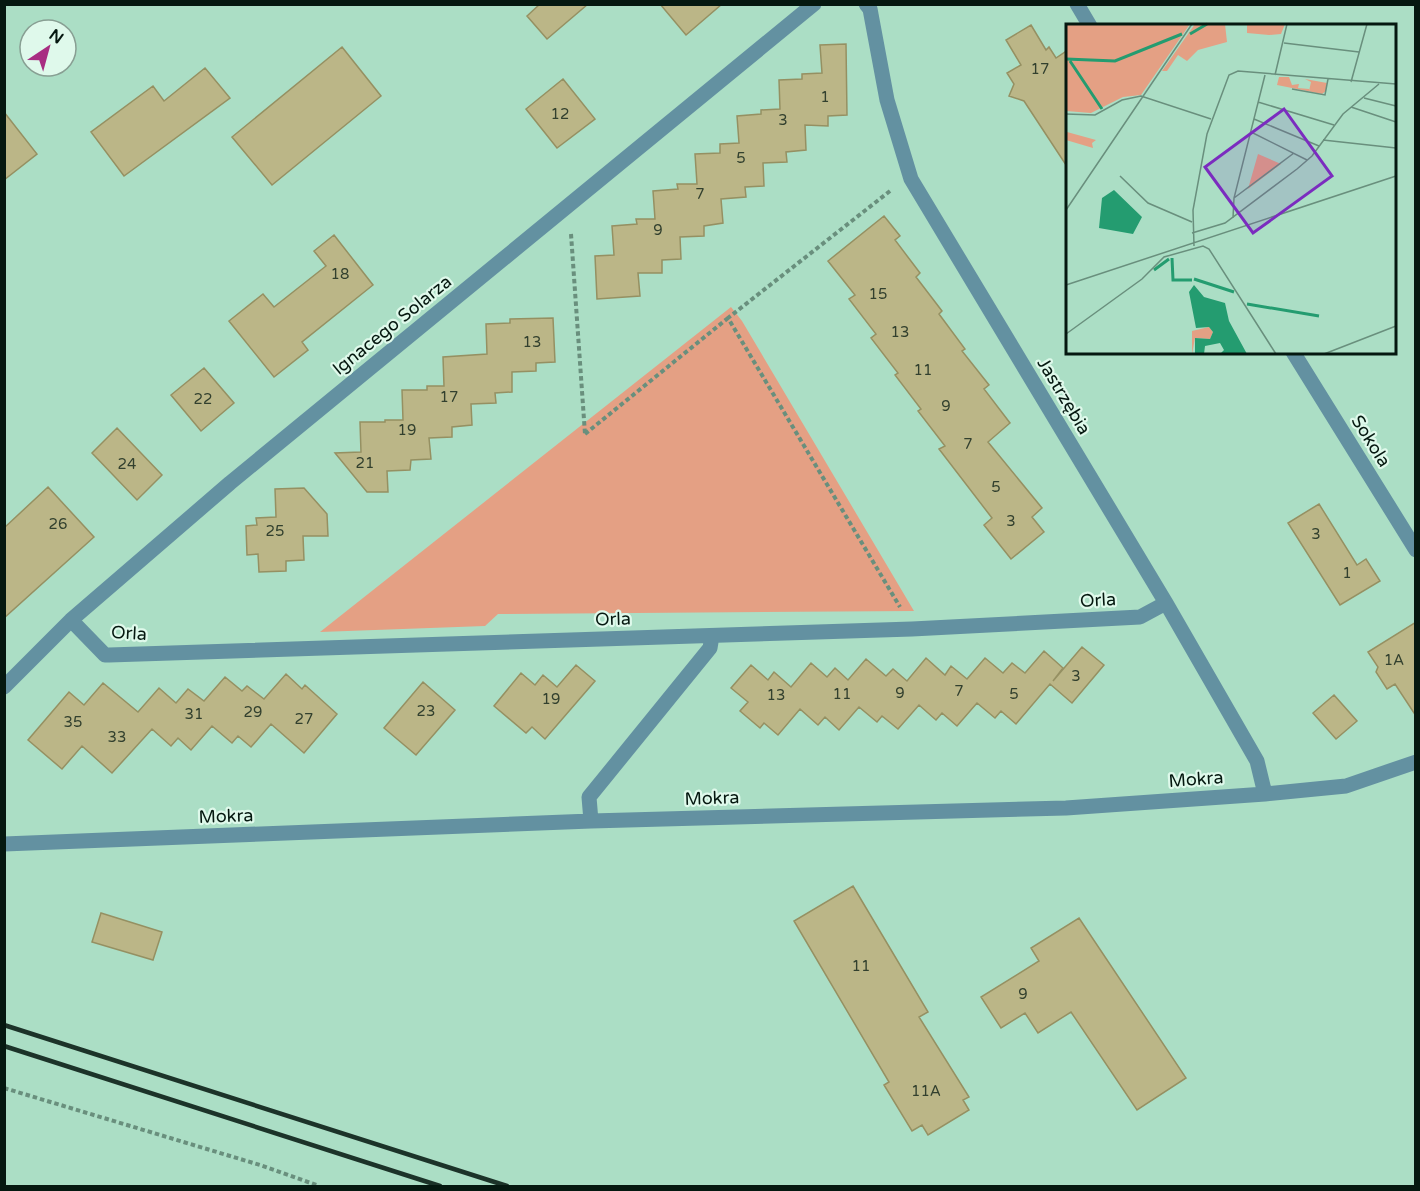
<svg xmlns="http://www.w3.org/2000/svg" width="1420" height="1191" viewBox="0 0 1420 1191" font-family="'Varela Round',sans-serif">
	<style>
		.green { fill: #e4a084 }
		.building { fill: #bbb687; stroke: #959062; stroke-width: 1.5 }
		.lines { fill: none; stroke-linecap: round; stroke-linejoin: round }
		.path { stroke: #698f7d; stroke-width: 4; stroke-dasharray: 4.5 3; stroke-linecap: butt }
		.minor { stroke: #6391a1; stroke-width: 15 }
		.rail { stroke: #1c3329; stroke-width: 4.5 }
		.labels { text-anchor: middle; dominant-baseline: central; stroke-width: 4.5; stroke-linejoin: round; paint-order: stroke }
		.number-label { font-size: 15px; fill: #32402e }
		.street-label { font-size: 18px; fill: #051810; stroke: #dff9eb }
		.inset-river { fill: none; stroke: #249c70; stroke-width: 3 }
		.inset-road { fill: none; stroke: #698f7d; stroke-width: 1.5 }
		.view { fill: #7b2cbf; fill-opacity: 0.15; stroke: #7b2cbf; stroke-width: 3 }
		.inset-edge { fill: none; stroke: #051810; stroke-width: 3 }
	</style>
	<rect width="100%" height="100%" fill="#abdec5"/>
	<path class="green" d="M 731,307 L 742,321 L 914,611 L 498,614 L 485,626 L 320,632 Z"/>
	<path class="building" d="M 540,4 L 588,4 L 547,39 L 527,16 Z
		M 660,4 L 722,4 L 686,35 Z
		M 1031,25 L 1046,50 L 1049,47 L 1056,58 L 1068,50 L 1068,168 L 1024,101 L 1009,96 L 1014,84 L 1007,73 L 1021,65 L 1006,40 Z
		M 846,44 L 847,115 L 828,116 L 828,126 L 805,125 L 806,150 L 786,152 L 787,162 L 763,163 L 764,186 L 745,187 L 746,197 L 721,199 L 723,223 L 704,226 L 704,236 L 680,237 L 681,259 L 662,260 L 662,273 L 638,273 L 640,296 L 597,299 L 595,256 L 614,255 L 612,226 L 637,224 L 636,219 L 655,219 L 653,191 L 678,189 L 677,184 L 697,184 L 695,154 L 720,153 L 720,144 L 739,143 L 737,116 L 761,114 L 761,110 L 780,109 L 779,80 L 802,79 L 802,74 L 822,73 L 820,45 Z
		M 342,47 L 381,96 L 272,185 L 232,137 Z
		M 205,68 L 230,98 L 124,176 L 91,132 L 153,86 L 164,101 Z
		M 563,79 L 595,119 L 557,148 L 526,109 Z
		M 4,112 L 37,154 L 4,180 Z
		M 884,216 L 900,236 L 895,240 L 920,273 L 916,277 L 942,311 L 939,314 L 965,349 L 962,351 L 989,385 L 984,389 L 1010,423 L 988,442 L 1042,508 L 1032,517 L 1044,532 L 1011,559 L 984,525 L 992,518 L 939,449 L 945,446 L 918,411 L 921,409 L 895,375 L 898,373 L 871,338 L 876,334 L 849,299 L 855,295 L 828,261 Z
		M 334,235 L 373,285 L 302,342 L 308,350 L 274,377 L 229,321 L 263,294 L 274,307 L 326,266 L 314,251 Z
		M 553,318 L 555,362 L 536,363 L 536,371 L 512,372 L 512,392 L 495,393 L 496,403 L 471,404 L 472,425 L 452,427 L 452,437 L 429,438 L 431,459 L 411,460 L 410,470 L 387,471 L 388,492 L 367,492 L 335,453 L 361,452 L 360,422 L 385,422 L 385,420 L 403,420 L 402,390 L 427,390 L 427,386 L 444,386 L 443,357 L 487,354 L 486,324 L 510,323 L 510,319 Z
		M 204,368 L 234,403 L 201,431 L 171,395 Z
		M 117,428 L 162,475 L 137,500 L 92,453 Z
		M 48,487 L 94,537 L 4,618 L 4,528 Z
		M 304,488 L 327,514 L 328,536 L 303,536 L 304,560 L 286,561 L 286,571 L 259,572 L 258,554 L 247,555 L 246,526 L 257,525 L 256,518 L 276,517 L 275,489 Z
		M 1319,504 L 1357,565 L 1366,559 L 1380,581 L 1340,605 L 1288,523 Z
		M 1416,622 L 1416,716 L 1395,684 L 1387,689 L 1376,672 L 1378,667 L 1368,652 Z
		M 1082,647 L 1104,665 L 1072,703 L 1050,684 L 1016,724 L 1001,711 L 995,718 L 977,703 L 957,726 L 942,713 L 936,720 L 919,705 L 898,729 L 882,716 L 877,722 L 859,707 L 839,730 L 825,717 L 818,725 L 800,709 L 778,735 L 764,723 L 760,728 L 740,711 L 748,702 L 731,688 L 751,665 L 768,680 L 774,672 L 791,687 L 811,663 L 827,677 L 835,668 L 848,680 L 866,659 L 886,676 L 893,669 L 907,681 L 926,658 L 945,675 L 951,666 L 967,679 L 985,658 L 1003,673 L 1012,663 L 1025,673 L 1044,651 L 1063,668 L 1053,681 Z
		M 576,665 L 595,681 L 545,739 L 532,727 L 526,733 L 494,706 L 521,673 L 535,685 L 543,675 L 557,687 Z
		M 286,674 L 302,689 L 305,685 L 337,714 L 304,753 L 271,724 L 251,747 L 238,736 L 232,743 L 212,726 L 191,750 L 178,738 L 171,746 L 152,729 L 112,773 L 82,746 L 62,769 L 28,740 L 69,692 L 84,705 L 103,683 L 138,712 L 159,688 L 176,703 L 188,689 L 204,701 L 225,677 L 242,691 L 247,686 L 264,699 Z
		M 423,682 L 455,710 L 416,755 L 384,728 Z
		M 1334,695 L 1357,721 L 1336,739 L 1313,713 Z
		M 853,886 L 928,1012 L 919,1017 L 969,1097 L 963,1100 L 969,1110 L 928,1135 L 922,1125 L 912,1131 L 884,1085 L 889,1082 L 794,921 Z
		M 101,913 L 162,932 L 153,960 L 92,942 Z
		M 1079,918 L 1186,1078 L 1137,1110 L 1071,1012 L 1038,1033 L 1025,1013 L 1001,1028 L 981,997 L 1039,961 L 1031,948 Z"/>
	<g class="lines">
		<path class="path" d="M 890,191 L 728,318 L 900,607
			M 571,234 L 585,434
			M 585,434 L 728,318
			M 4,1088 L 260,1165 L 319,1186"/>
		<path class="minor" d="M 866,4 L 870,9 L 887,100 L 911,179 L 1166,603 L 1257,761 L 1265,794
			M 1077,4 L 1090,26
			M 1293,352 L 1416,550
			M 71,620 L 105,655 L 109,655 L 912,629 L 1140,617 L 1166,603
			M 4,687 L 71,620 L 230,483 L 814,4
			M 591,821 L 589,797 L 710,648 L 712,636
			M 4,844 L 591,821 L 1066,808 L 1265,794 L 1346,786 L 1416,762"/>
		<path class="rail" d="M 4,1025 L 507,1186
			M 4,1046 L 440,1186"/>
	</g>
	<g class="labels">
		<g class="number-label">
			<text x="1040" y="69">17</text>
			<text x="825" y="97">1</text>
			<text x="560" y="114">12</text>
			<text x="783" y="120">3</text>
			<text x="741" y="158">5</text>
			<text x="700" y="194">7</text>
			<text x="658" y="230">9</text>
			<text x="340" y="274">18</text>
			<text x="878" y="294">15</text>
			<text x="900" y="332">13</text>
			<text x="532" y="342">13</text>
			<text x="923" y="370">11</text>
			<text x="449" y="397">17</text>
			<text x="203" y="399">22</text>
			<text x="946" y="406">9</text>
			<text x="407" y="430">19</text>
			<text x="968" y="444">7</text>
			<text x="365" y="463">21</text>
			<text x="127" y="464">24</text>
			<text x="996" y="487">5</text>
			<text x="1011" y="521">3</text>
			<text x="58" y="524">26</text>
			<text x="275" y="531">25</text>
			<text x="1316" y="534">3</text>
			<text x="1347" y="573">1</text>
			<text x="1394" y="660">1A</text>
			<text x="1076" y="676">3</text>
			<text x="959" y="691">7</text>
			<text x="900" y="693">9</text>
			<text x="842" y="694">11</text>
			<text x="1014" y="694">5</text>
			<text x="776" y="695">13</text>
			<text x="551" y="699">19</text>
			<text x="426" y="711">23</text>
			<text x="253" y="712">29</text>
			<text x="194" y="714">31</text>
			<text x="304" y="719">27</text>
			<text x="73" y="722">35</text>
			<text x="117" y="737">33</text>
			<text x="861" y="966">11</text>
			<text x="1023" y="994">9</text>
			<text x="926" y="1091">11A</text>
		</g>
		<g class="street-label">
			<text transform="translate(392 325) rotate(-39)">Ignacego Solarza</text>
			<text transform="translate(1064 396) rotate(59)">Jastrzębia</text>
			<text transform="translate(1371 441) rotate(58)">Sokola</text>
			<text transform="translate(1098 600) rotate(-3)">Orla</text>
			<text transform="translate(613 619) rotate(-2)">Orla</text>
			<text transform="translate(129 633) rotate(3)">Orla</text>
			<text transform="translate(1196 779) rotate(-4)">Mokra</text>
			<text transform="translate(712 798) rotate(-2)">Mokra</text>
			<text transform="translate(226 816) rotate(-2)">Mokra</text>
		</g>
	</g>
	<g transform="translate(1066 24)">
		<rect width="330" height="330" fill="#abdec5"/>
		<path d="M 0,0 L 124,0 L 75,71 L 57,73 L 25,89 L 0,87 ZM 129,0 L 159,0 L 161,18 L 132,26 L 121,37 L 112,31 L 101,47 L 96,47 ZM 181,0 L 219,0 L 215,10 L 203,11 L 181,9 ZM 213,53 L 223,53 L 226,61 L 233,60 L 232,64 L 243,65 L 243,67 L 245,58 L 239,55 L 261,59 L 260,67 L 256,70 L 211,61 ZM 1,108 L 30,116 L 26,119 L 27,124 L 0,116 ZM 192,130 L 215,140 L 182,165 ZM 143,303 L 147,308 L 144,315 L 129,314 L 126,330 L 126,307 Z" fill="#e4a084"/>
		<path d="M 48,166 L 76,193 L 67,210 L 33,204 L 36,174 ZM 128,261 L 138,273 L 159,279 L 163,297 L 181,330 L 154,330 L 158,326 L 154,319 L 139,322 L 138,330 L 129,330 L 129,314 L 144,315 L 147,308 L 143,303 L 130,304 L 123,268 Z" fill="#249c70"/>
		<path class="inset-river" d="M 124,10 L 141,0M 0,35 L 49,37 L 116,10M 4,37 L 36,85M 106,234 L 107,256 L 126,256M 88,246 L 103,235M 128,255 L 168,268M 181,280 L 253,292"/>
		<path class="inset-road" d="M 218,19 L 293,28M 209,51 L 221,0M 285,58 L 301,0M 226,65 L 259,71 L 262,55M 298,74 L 330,82M 192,78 L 268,101M 285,83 L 330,98M 0,90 L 29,91 L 56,76 L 75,72 L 145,95M 188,95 L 253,122M 185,108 L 241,136M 257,116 L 330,124M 54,152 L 82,179 L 126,198M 168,174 L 228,129M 0,186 L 126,0M 167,194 L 168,174 L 199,51M 126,209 L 159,199 L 231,145 L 246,132 L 277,90 L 313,60M 128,222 L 127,186 L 141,110 L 163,51 L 172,47 L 330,60M 0,261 L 330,152M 0,310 L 76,255 L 98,233 L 137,222 L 143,225 L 210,330M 258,330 L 330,302"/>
		<path class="view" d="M 218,85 L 266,152 L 187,209 L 139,143 Z"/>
		<rect width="330" height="330" class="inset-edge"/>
	</g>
	<rect width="1420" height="1191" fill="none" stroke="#051810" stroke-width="12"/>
	<g transform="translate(48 48) rotate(36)"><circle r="28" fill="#dff9eb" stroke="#889f93" stroke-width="1.5"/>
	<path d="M0-4.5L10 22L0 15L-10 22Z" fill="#a82e82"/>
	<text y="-9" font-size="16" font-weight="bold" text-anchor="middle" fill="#051810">N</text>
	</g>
</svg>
